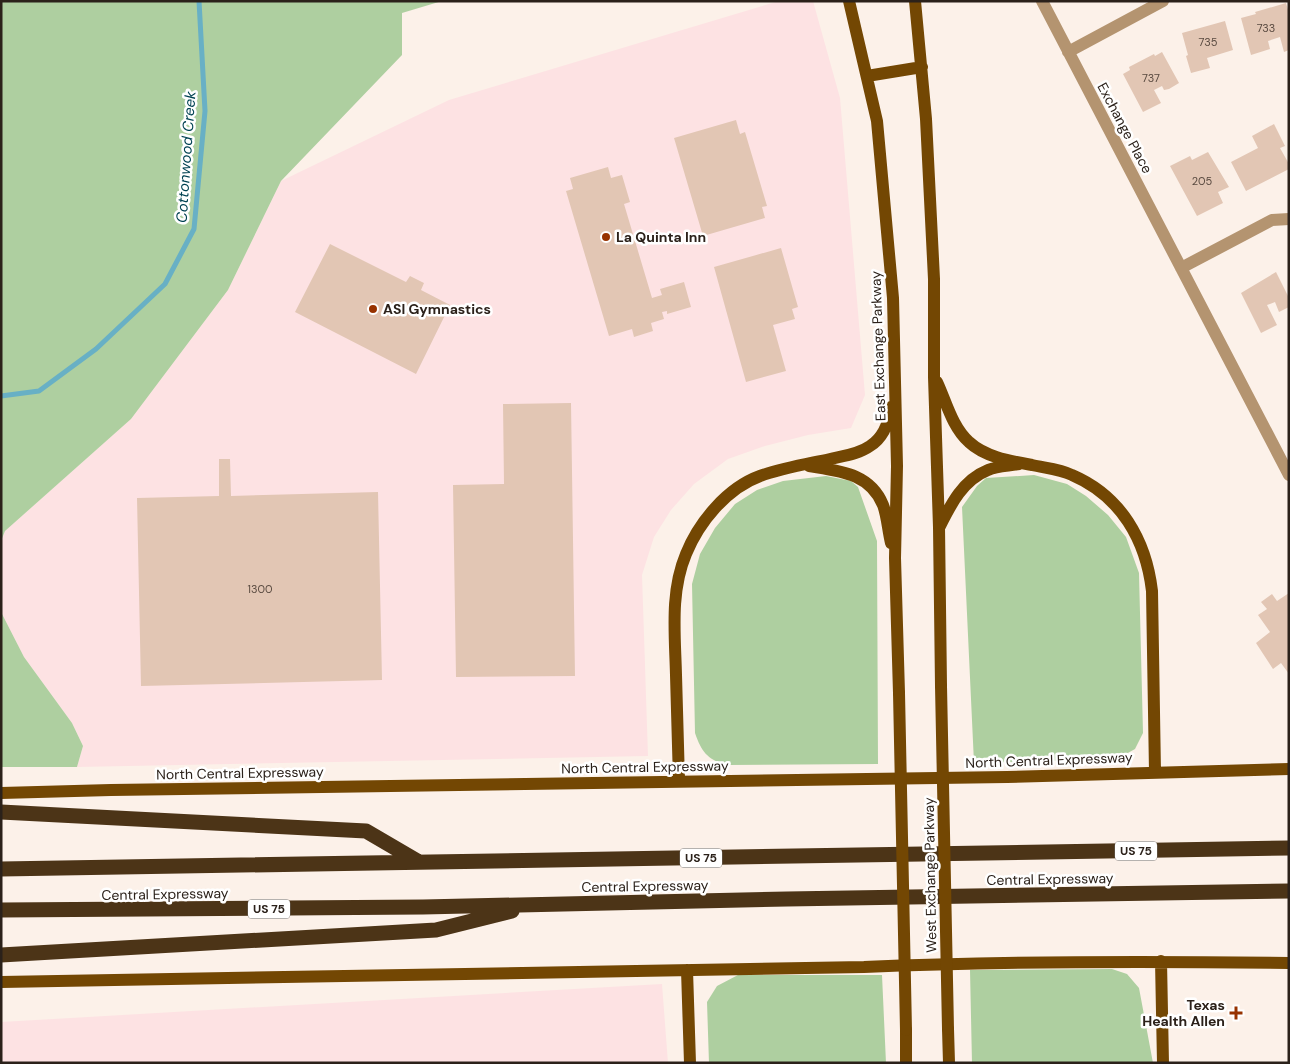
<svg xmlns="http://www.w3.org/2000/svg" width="1290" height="1064" viewBox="0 0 1290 1064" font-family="'DM Sans',sans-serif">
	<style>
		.commercial { fill: #fde2e3 }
		.green { fill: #aecfa0 }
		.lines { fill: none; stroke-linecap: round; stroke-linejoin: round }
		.stream { stroke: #68b0c5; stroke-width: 5 }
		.building { fill: #e2c6b4 }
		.minor { stroke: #b49470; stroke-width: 12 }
		.major { stroke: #734703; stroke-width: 12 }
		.highway { stroke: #4c3417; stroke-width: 15 }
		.major-bridge { stroke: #734703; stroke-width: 12 }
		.poi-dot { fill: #973200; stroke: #fff; stroke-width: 2 }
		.labels { text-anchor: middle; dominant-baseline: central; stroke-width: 5; stroke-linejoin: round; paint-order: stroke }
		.number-label { font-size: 11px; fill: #594a40 }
		.shield { fill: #fff; stroke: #6b645f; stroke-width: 1 }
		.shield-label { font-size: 12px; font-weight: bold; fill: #2b211a }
		.street-label { font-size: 14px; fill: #2b211a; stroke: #fff }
		.poi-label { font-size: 14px; font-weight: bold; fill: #2b211a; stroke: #fff; text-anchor: start }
		.water-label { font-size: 15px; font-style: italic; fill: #004252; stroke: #fff }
	</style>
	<rect width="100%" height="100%" fill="#fcf1e9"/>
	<path class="commercial" d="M 779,1 L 813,1 L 840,98 L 865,395 L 851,428 L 808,435 L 765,446 L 728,459 L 694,484 L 671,510 L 654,537 L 642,575 L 648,756 L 77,767 L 83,746 L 72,723 L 24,657 L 1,612 L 1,541 L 5,531 L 131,419 L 228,290 L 281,181 L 449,100 Z
		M 662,984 L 668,1063 L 1,1063 L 1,1022 Z"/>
	<path class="green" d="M 1,1 L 442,1 L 402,13 L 402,55 L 281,181 L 228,290 L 131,419 L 5,531 L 1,541 Z
		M 1034,475 L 1067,484 L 1086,496 L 1108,515 L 1126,537 L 1139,573 L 1143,733 L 1135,749 L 1117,759 L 974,763 L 962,507 L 977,486 L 986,478 Z
		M 826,476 L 851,481 L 858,487 L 877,541 L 878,764 L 728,765 C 708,760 702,753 695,733 L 692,584 L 700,554 L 715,528 L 735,504 L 757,490 L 783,481 Z
		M 1,612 L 24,657 L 72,723 L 83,746 L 77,767 L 1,767 Z
		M 1112,969 L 1127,974 L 1139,988 L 1153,1063 L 972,1063 L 970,970 Z
		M 738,975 L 882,975 L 886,1063 L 709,1063 L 707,1002 L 717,986 Z"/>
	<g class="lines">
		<path class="stream" d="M 1,396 L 39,391 L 96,349 L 165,284 L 194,229 L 205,111 L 199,1"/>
	</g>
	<path class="building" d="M 1286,3 L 1289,13 L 1289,50 L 1284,52 L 1280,37 L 1268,41 L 1270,49 L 1251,55 L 1241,18 L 1256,14 L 1255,12 Z
		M 1225,21 L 1233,50 L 1207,58 L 1210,68 L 1191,73 L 1186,56 L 1188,55 L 1182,33 Z
		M 1162,52 L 1179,83 L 1169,89 L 1164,90 L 1162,86 L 1154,90 L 1161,103 L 1143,112 L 1123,74 L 1130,70 L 1129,67 L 1154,54 L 1155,56 Z
		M 736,120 L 740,134 L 745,132 L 767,206 L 762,207 L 765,218 L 703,236 L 674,138 Z
		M 1274,124 L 1285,146 L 1280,148 L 1289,164 L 1289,169 L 1246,191 L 1231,162 L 1258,148 L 1252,136 Z
		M 1208,152 L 1229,187 L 1218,192 L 1223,203 L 1197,216 L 1170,166 L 1190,156 L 1192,160 Z
		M 608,167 L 611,178 L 622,175 L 630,202 L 624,204 L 652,298 L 662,295 L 660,289 L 684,282 L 691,307 L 667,314 L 667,311 L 662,312 L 664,319 L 651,323 L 653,331 L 634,337 L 632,329 L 609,336 L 566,191 L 573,189 L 570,178 Z
		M 330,244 L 406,282 L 410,276 L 424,283 L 421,290 L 450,305 L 416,374 L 295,312 Z
		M 781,248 L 798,307 L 792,309 L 795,319 L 773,325 L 786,371 L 746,382 L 714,267 Z
		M 1276,272 L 1289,298 L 1289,307 L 1279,312 L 1275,302 L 1267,305 L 1277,325 L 1261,333 L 1241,293 Z
		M 571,403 L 575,676 L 456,677 L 453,485 L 504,484 L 503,404 Z
		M 219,459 L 230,459 L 231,496 L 378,492 L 382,680 L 141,686 L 137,498 L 219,496 Z
		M 1289,593 L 1289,674 L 1281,663 L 1273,669 L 1256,643 L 1270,632 L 1258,615 L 1267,609 L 1261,602 L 1272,594 L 1277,601 Z"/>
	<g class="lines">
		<path class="minor" d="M 1042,1 L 1289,475
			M 1068,52 L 1163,1
			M 1181,268 L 1272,220 L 1289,219"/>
		<path class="major" d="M 849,1 L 877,121 L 893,298 L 897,466 L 895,558 L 899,693
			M 915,1 L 926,119 L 934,279 L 934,377 L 939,527 L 941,686
			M 867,76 L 922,67
			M 937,382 C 946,401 952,427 969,442 C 985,457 1010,461 1032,465 C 1045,468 1060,469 1072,475 C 1121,496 1146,540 1152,591 L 1155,772
			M 809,466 C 839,471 870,473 883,505 C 887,515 888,531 891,543
			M 940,526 C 951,504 963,480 988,470 C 997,466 1009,466 1019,464
			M 679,781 C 678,746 677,710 676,675 C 675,634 670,592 686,554 C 699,522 727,488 760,476 C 782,468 807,464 830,459 C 843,456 859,454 870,446 C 883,438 889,422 891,407
			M 1,793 L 111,790 L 1007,777 L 1289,769
			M 1161,961 L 1163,1063
			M 687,970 L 690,1063
			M 1,982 L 864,967 C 1005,961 1147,961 1289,963
			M 948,1029 L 949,1063
			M 906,1030 L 906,1063"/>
		<path class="highway" d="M 1,812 L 366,831 L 419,862
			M 1,869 L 1289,848
			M 1,910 L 423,907 L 787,899 L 1289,891
			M 1,955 L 436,930 L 512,911"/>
		<path class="major-bridge" d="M 941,686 L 948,1029
			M 899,693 L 906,1030"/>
	</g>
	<g class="poi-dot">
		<circle cx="606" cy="237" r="5"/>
		<circle cx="373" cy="309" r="5"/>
		<path d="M1233.5 1005.5h5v5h5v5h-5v5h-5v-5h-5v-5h5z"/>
	</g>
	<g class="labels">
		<g class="number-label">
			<text x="1266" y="28">733</text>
			<text x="1208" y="42">735</text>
			<text x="1151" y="78">737</text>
			<text x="1202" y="181">205</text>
			<text x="260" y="589">1300</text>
		</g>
		<g class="shield">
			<rect x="1115" y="841.5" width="42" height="19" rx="4"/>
			<rect x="680" y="848.5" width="42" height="19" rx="4"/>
			<rect x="248" y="899.5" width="42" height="19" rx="4"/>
		</g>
		<g class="shield-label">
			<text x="1136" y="851">US 75</text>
			<text x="701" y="858">US 75</text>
			<text x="269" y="909">US 75</text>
		</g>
		<g class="street-label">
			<text transform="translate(1125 128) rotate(62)">Exchange Place</text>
			<text transform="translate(878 346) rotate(-92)">East Exchange Parkway</text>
			<text transform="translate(1049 760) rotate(-2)">North Central Expressway</text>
			<text transform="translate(645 767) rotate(-1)">North Central Expressway</text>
			<text transform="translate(240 773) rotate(-1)">North Central Expressway</text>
			<text transform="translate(930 875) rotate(-91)">West Exchange Parkway</text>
			<text transform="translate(1050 879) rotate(-1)">Central Expressway</text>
			<text transform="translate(645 886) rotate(-1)">Central Expressway</text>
			<text transform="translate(165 894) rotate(-1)">Central Expressway</text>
		</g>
		<g class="poi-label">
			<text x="616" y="237">La Quinta Inn</text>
			<text x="383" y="309">ASI Gymnastics</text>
			<text x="1225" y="1005" text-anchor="end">Texas<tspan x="1225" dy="16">Health Allen</tspan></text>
		</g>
		<g class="water-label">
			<text transform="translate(186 157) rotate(-86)">Cottonwood Creek</text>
		</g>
	</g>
	<rect width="1290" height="1064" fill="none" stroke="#2b211a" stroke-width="5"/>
</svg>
